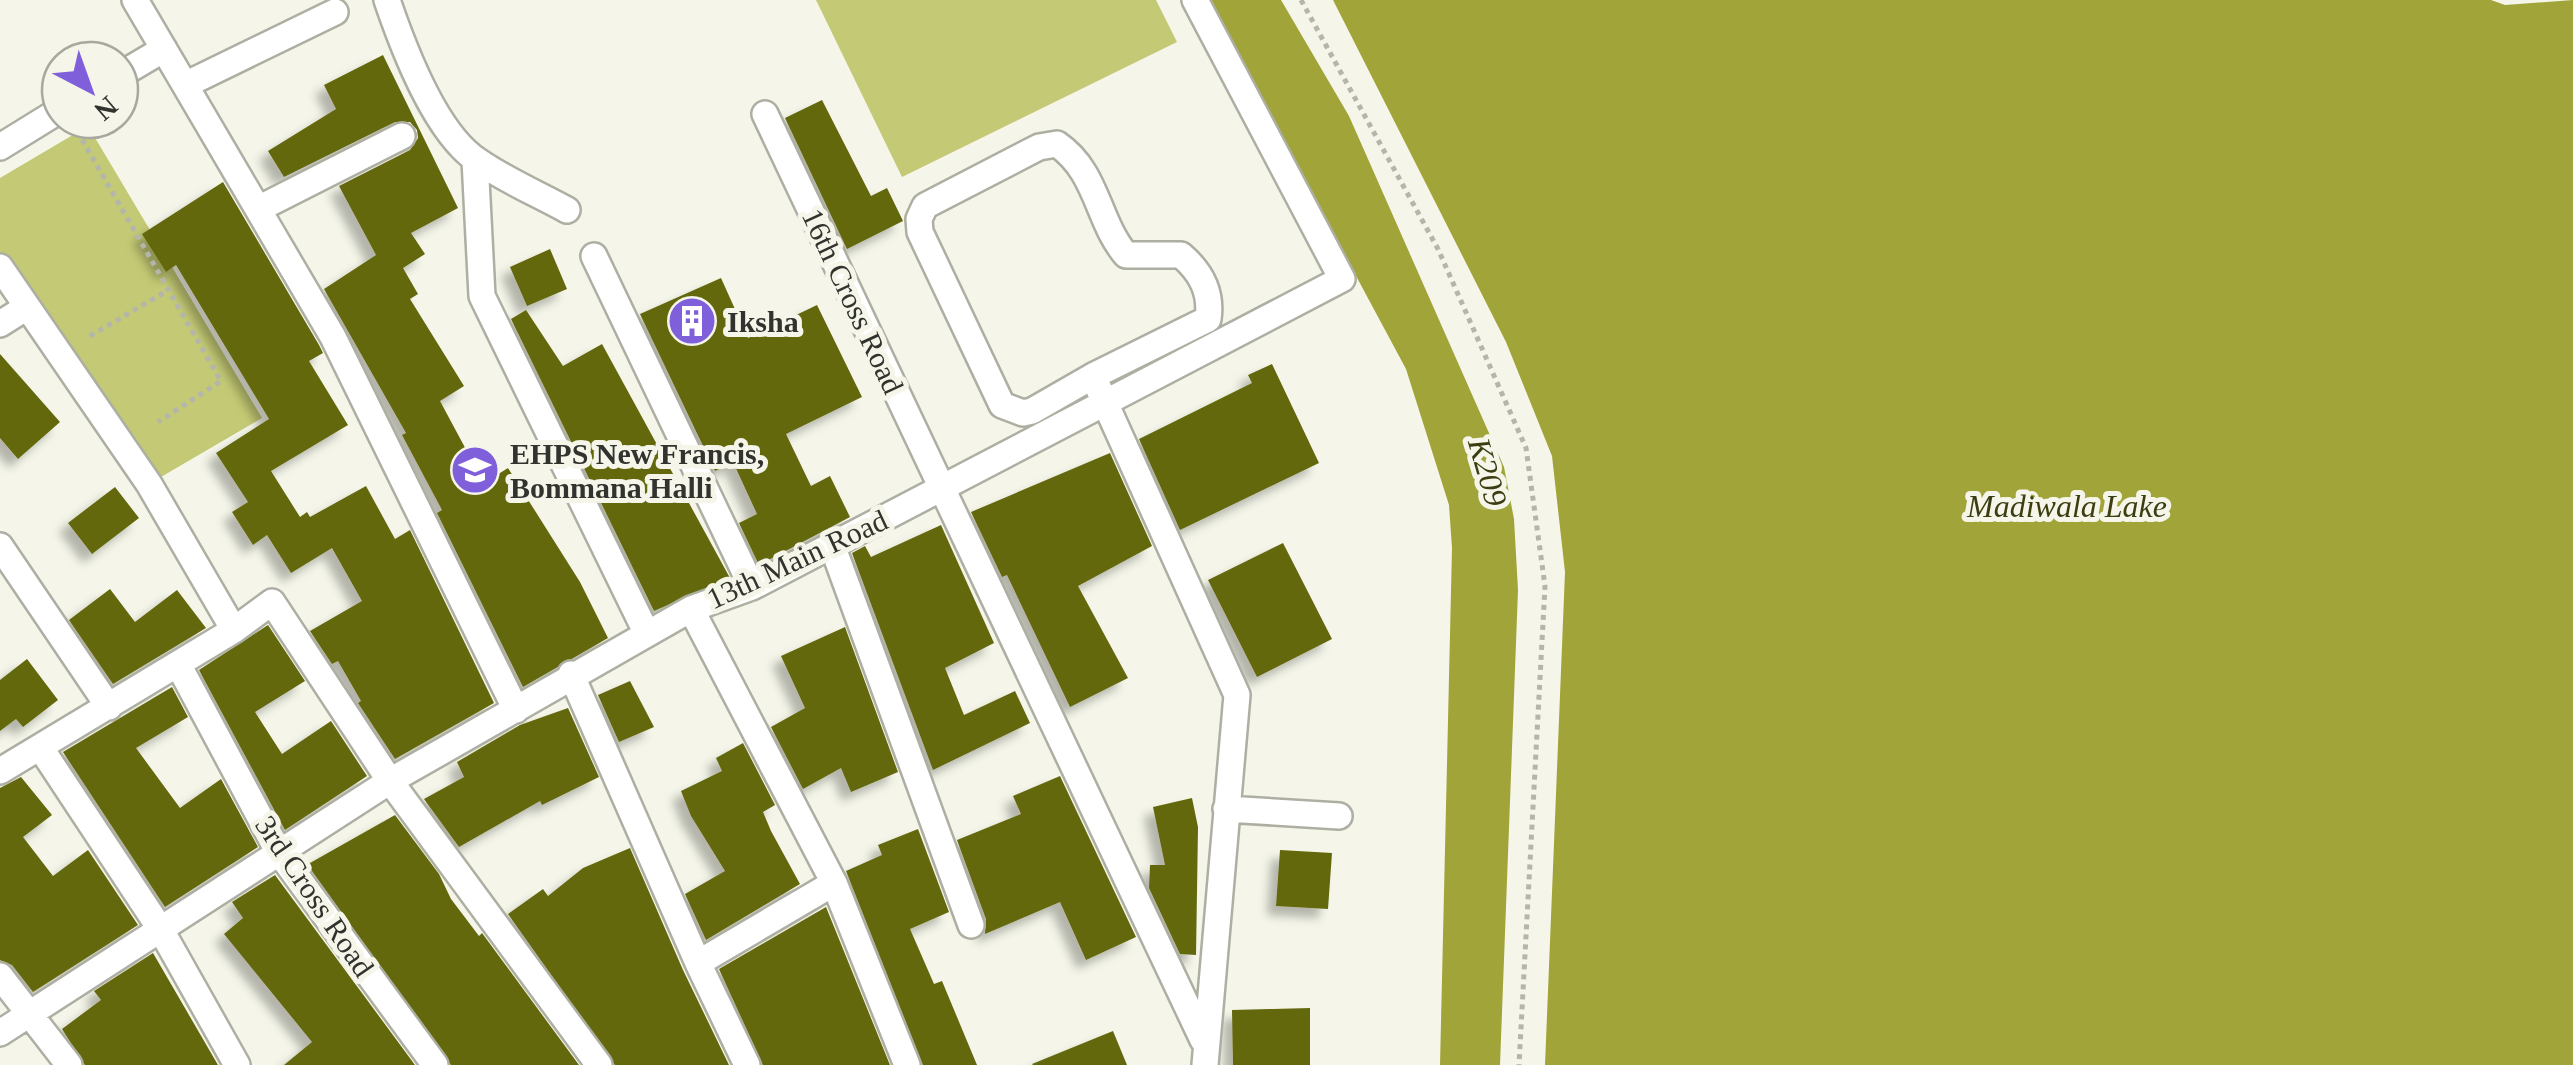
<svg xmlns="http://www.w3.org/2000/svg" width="2573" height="1065" viewBox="0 0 2573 1065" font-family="Georgia,serif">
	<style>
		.green { fill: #c3c974 }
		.water { fill: #a0a439 }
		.building { fill: #646710; filter: url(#shadow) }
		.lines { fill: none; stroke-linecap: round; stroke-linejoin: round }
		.street-casing { stroke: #aeafa3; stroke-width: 30 }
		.path { stroke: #b4b5ab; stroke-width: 5; stroke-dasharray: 5 5; stroke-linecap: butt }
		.street { stroke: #fff; stroke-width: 25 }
		.labels { text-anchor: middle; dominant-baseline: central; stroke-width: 10; stroke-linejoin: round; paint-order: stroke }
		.street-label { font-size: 30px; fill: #32332e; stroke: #f5f6e9 }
		.poi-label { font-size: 30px; font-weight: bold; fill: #32332e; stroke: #f5f6e9; text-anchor: start }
		.water-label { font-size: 32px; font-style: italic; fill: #3c3e12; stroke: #f5f6e9 }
	</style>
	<defs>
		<filter id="shadow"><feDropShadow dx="-9" dy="9" stdDeviation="5" flood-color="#0004"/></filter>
	</defs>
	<rect width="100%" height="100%" fill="#f5f6e9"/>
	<path class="green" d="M 816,0 L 1156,0 L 1177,42 L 902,177 Z
		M 88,126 L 262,418 L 149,484 L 0,255 L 0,178 Z"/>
	<path class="water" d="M 1208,0 L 1281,0 L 1349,116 L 1504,467 L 1514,519 L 1518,590 L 1500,1065 L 1440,1065 L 1452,548 L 1449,505 L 1406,369 Z
		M 1333,0 L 2491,0 L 2505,5 L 2573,0 L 2573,1065 L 1545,1065 L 1565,572 L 1552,456 L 1506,342 Z"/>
	<path class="building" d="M 383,55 L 458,208 L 411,233 L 425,254 L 403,268 L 418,294 L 410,299 L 464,386 L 440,401 L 484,483 L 508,468 L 580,582 L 608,638 L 523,687 L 437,513 L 442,510 L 402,435 L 406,433 L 324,289 L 376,255 L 339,186 L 410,150 L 418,138 L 417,130 L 410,122 L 395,122 L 284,177 L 268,151 L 336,109 L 324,85 Z
		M 822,100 L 871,196 L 887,188 L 903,221 L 847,249 L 785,118 Z
		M 223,182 L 319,345 L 323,353 L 309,361 L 348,425 L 271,471 L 300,517 L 307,512 L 310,517 L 366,486 L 395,539 L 410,530 L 494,703 L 395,759 L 358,703 L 361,701 L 338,661 L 332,664 L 310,631 L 362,601 L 332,548 L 291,573 L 267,535 L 253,545 L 232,512 L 248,502 L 216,453 L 269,419 L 176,265 L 166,272 L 142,234 Z
		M 550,249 L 567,289 L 527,306 L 510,267 Z
		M 721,278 L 748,338 L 817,305 L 862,397 L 786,434 L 811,486 L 830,476 L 850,517 L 759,565 L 739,523 L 757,514 L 733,462 L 715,471 L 640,314 Z
		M 526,310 L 563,366 L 602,344 L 730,578 L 654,611 L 511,319 Z
		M 0,354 L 60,422 L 18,459 L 0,438 Z
		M 1272,364 L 1319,463 L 1180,530 L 1139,439 L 1252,383 L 1248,375 Z
		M 1110,453 L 1152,546 L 1078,586 L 1128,678 L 1070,707 L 1007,575 L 1002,577 L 971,512 Z
		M 115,487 L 139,518 L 92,554 L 68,523 Z
		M 941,525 L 994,643 L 945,668 L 964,715 L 1015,691 L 1030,723 L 933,770 L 852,553 L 865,546 L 871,557 Z
		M 1283,543 L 1332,639 L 1257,677 L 1208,580 Z
		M 110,589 L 135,622 L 177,590 L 206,628 L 113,684 L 69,620 Z
		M 268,625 L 305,681 L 255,712 L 282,754 L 331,721 L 367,776 L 285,830 L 199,670 Z
		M 845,627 L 898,772 L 851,792 L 841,768 L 803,789 L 771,727 L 805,708 L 781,656 Z
		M 27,659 L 58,700 L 23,727 L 16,719 L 0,731 L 0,680 Z
		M 630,681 L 654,727 L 619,742 L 598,695 Z
		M 172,687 L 188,717 L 136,748 L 180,808 L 221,779 L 258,847 L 165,907 L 63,752 Z
		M 568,708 L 599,777 L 542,805 L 540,801 L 459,847 L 424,799 L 464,777 L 457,762 L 520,725 Z
		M 743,743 L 775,805 L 763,812 L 771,831 L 800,884 L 706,940 L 685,894 L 725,871 L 691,816 L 681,791 L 722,771 L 716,758 Z
		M 1060,776 L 1136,937 L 1086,960 L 1060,902 L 985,934 L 986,919 L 957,840 L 1021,814 L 1013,796 Z
		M 21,777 L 52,815 L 23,837 L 53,876 L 88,850 L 138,925 L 33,992 L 12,965 L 0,960 L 0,788 Z
		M 1192,798 L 1198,827 L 1196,955 L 1180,954 L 1149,888 L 1150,865 L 1165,865 L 1153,807 Z
		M 395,815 L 439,874 L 451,899 L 479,936 L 482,933 L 579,1065 L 451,1065 L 302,857 L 310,863 Z
		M 918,829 L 949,912 L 910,929 L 934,984 L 942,981 L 977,1065 L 923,1065 L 846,871 L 882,855 L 878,845 Z
		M 630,848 L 683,970 L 729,1065 L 615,1065 L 508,914 L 543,889 L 548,896 L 583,868 Z
		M 1280,850 L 1332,853 L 1328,909 L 1276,906 Z
		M 275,875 L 415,1065 L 284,1065 L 312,1042 L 224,934 L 243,918 L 232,902 Z
		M 826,907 L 890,1065 L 763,1065 L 719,969 Z
		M 153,953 L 218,1065 L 85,1065 L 62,1029 L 101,1000 L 94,991 Z
		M 1310,1008 L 1310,1065 L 1233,1065 L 1232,1010 Z
		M 1113,1031 L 1127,1065 L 1033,1065 L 1032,1064 Z"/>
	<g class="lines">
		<g class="street-casing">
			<path id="street" d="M 135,0 L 333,337 L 516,710
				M 387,0 C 403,47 435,133 478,161 C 505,180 538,194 567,210
				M 120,75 L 164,49
				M 185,85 L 335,12
				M 765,114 L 1203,1040
				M 0,147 L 60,110
				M 475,160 L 482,296 L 647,634
				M 258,209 L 402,136
				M 594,256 L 752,587
				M 0,267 L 149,484 L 234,630 L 272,602 L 390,781 L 599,1065
				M 0,324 L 27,307
				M 1093,376 L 1208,319 C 1212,292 1201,272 1181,255 L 1126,255 C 1097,221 1098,172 1057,144 L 1039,147 L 925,206 L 919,219 L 920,232 L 1002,405 L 1023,413 L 1032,411 L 1093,376 L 1237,695 L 1205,1065
				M 832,545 L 971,925
				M 0,546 L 109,707
				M 691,609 L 834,883 L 907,1065
				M 179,666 L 278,851 L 435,1065
				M 571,674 L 698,963 L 834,883
				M 40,747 L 161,930 L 237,1065
				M 0,771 L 234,630
				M 1226,809 L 1339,816
				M 698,963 L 747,1065
				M 0,976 L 69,1065
				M 0,1033 L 390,781 L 691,609 L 752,587 L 1342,279 L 1195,0"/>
		</g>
		<path class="path" d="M 1301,0 L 1438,249 L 1526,448 L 1545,586 L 1519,1065
			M 77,131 L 221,381 L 158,422
			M 90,336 L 165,292"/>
		<use href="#street" class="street"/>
	</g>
	<defs>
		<g id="building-disc" transform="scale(2.5)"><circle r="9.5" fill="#7f5fda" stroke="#f5f6e9"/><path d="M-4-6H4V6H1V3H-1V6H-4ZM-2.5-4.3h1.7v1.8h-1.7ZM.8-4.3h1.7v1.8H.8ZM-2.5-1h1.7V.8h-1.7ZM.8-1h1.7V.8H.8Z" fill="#fff"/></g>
		<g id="school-disc" transform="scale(2.5)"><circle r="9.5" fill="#7f5fda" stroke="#f5f6e9"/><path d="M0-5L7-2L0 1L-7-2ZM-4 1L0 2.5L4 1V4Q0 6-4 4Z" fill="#fff"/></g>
	</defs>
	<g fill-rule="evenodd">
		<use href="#building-disc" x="692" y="321"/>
		<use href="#school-disc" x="475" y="470"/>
	</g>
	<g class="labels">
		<g class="street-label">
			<text transform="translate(853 301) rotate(65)">16th Cross Road</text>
			<text transform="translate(797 559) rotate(-25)">13th Main Road</text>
			<text transform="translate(315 896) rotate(56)">3rd Cross Road</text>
		</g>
		<g class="poi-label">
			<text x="727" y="321">Iksha</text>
			<text x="510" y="453">EHPS New Francis,<tspan x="510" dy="34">Bommana Halli</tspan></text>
		</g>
		<g class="water-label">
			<text transform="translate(1488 472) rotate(74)">K209</text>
			<text x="2067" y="506">Madiwala Lake</text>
		</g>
	</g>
	<g transform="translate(90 90) rotate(139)"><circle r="48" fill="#f5f6e9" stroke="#a7a89e" stroke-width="2.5"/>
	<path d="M0-8L18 38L0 25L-18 38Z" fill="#7f5fda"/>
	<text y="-15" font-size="28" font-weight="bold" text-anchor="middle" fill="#32332e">N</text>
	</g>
</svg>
